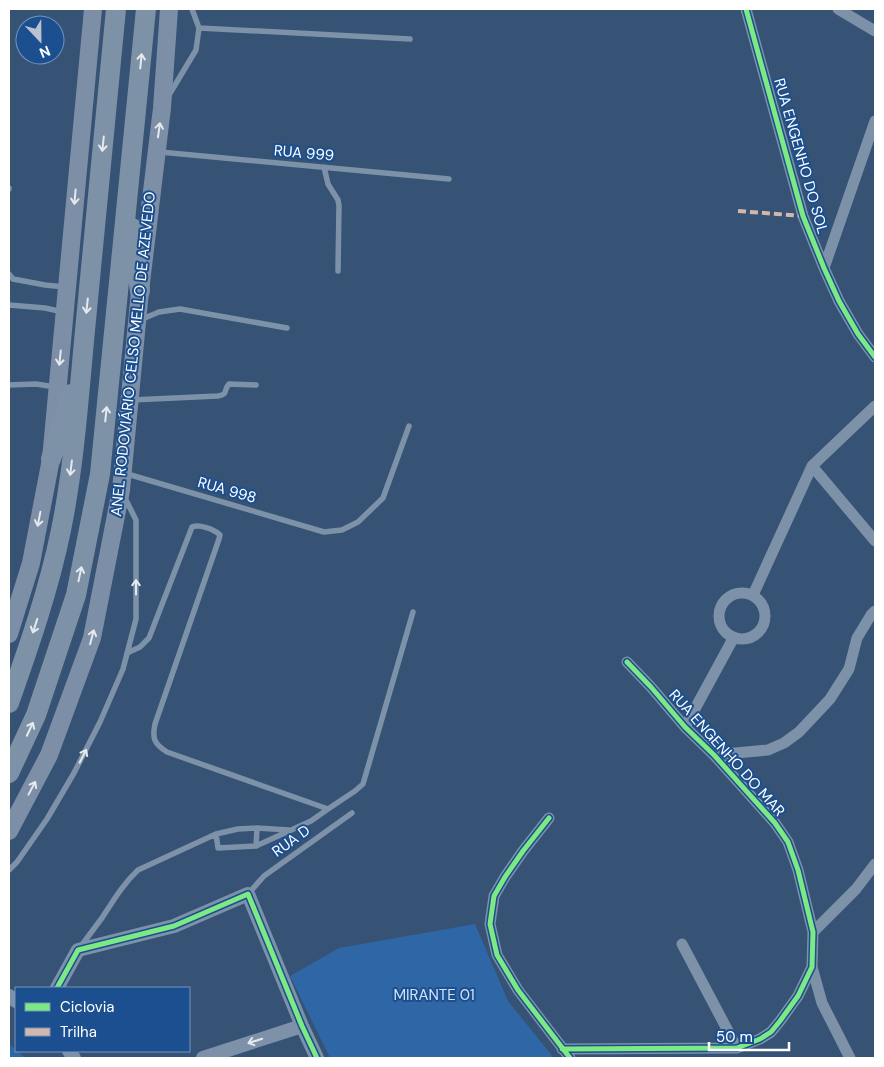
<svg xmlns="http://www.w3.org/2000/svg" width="884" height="1067" viewBox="0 0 884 1067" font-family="'DM Sans',sans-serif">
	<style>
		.green { fill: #2f66a5 }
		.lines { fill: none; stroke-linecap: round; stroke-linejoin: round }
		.service { stroke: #7d92a8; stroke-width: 5.5 }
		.minor { stroke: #7d92a8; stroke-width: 11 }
		.tertiary { stroke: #7d92a8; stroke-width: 14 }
		.primary { stroke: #7d8ea7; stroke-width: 18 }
		.motorway { stroke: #7e92a7; stroke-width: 20 }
		.quiet { stroke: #d1b7ad; stroke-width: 4; stroke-dasharray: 8 4; stroke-linecap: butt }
		.cycleway-casing { stroke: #1b4f8f; stroke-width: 8 }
		.cycleway { stroke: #7ce984; stroke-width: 5 }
		.oneway { stroke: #e5e9ed }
		.oneway2 { stroke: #e5e8ed }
		.oneway3 { stroke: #e5e9ee }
		.labels { text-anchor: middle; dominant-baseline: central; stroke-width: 4; stroke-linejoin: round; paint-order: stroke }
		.street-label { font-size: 15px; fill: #fff; stroke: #1b4f8f }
		.park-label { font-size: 15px; fill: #cfe3fa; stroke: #1b4f8f }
	</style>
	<rect width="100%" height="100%" fill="#365274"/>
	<path class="green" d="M 475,924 L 508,1001 L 554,1058 L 330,1058 L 290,976 L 339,948 Z
		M 9,1044 L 26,1058 L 9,1058 Z"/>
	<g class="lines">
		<path class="service" d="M 199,28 L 410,39
			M 169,95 L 196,50 L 199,28 L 192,9
			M 160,152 L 449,179
			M 324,167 L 328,184 L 338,200 L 339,206 L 338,271
			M 9,189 L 9,188
			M 9,274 L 13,279 L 45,285 L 65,287
			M 9,305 L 45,308 L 63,312
			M 140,320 L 159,312 L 180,309 L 287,328
			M 9,385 L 36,384 L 55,387
			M 131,400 L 218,396 C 229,394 223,390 229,384 L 256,385
			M 124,473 L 324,532 L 342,530 L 358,522 L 383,498 L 409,426
			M 127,653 L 140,647 L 149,638 L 192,527 C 199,524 214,529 220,535 L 219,539 L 155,724 C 152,738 154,744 167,752 L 328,809 L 311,821 L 256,846 L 218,848 L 216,834
			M 328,809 L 355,791 L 363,784 L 413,612
			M 256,846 L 257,828
			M 9,870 L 17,862 L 47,819 L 74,773 L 100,722 L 123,669 L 136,619 L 136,520 L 125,498
			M 248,894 L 264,876 L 352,813
			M 81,946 C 88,937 95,927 102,918 C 113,901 123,884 138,870 L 216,834 L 238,829 L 257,828 L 289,830"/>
		<path class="minor" d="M 746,9 L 803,216 L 824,268 L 839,301 L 858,334 L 875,357
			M 838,9 L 875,31
			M 824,268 L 875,121
			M 812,466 L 875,541
			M719 616a23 23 0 1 1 46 0a23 23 0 1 1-46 0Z
			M 753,595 L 812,466 L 875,406
			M 685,727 L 734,637
			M 714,755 L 768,750 L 784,743 L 799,732 L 830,699 L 849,669 L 857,638 L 871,615 L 875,611
			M 549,818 L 523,851 L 505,877 L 494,896 L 490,924 L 497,955 L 518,990 L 570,1058
			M 813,932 L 856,889 L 875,864
			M 682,944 L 737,1048
			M 812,967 L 822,1003 L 850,1058
			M 562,1049 L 737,1048 L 760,1039 L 771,1032 L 780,1021 L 798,996 L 812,967 L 813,932 L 798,870 L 788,842 L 775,823 L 714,755 L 685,727 L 651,687 L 627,662"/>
		<path class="tertiary" d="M 57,988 L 78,950 L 174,926 L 248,894 L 302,1026 L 317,1058
			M 9,996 L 16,1001
			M 69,1051 L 74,1058
			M 203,1058 L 302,1026"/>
		<path class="primary" d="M 9,634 L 31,563 L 51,459 L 93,9
			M 9,831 L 49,755 L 92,638 L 121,490 L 140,291 L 162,108 L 169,9"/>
		<path class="motorway" d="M 132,228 L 140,291
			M 51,459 L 71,394
			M 9,703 C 29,646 49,589 61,530 C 75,461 79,391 86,320 C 96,217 106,113 116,9
			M 9,773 L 36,715 L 76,595 L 100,474 L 146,9"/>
		<path class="quiet" d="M 738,211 L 803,216"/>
		<g class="cycleway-casing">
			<path id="cycleway" d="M 746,9 L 803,216 L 824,268 L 839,301 L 858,334 L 875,357
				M 549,818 L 523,851 L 505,877 L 494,896 L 490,924 L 497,955 L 518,990 L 570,1058
				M 57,988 L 78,950 L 174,926 L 248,894 L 302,1026 L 317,1058
				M 562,1049 L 737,1048 L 760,1039 L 771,1032 L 780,1021 L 798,996 L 812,967 L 813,932 L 798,870 L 788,842 L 775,823 L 714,755 L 685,727 L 651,687 L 627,662"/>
		</g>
		<use href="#cycleway" class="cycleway"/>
	</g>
	<defs><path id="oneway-shaft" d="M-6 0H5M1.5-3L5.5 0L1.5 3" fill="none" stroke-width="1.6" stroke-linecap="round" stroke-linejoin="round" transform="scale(1.25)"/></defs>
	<g class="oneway">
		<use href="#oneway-shaft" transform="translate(141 61) rotate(-84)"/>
		<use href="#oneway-shaft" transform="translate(103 144) rotate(96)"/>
		<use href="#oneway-shaft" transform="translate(87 306) rotate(96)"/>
		<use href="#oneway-shaft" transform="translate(106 414) rotate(-84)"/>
		<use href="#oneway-shaft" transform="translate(71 468) rotate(97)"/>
		<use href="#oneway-shaft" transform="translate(80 574) rotate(-78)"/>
		<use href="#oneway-shaft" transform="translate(35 626) rotate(108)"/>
		<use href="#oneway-shaft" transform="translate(30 729) rotate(-65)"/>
	</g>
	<g class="oneway2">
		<use href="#oneway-shaft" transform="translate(159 130) rotate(-82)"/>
		<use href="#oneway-shaft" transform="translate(75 197) rotate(95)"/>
		<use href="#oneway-shaft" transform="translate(60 358) rotate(96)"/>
		<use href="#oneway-shaft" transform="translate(39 519) rotate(101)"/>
		<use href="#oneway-shaft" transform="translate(92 637) rotate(-75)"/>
		<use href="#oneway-shaft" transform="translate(32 788) rotate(-62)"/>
	</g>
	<g class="oneway3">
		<use href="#oneway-shaft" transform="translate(136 587) rotate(-90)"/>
		<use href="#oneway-shaft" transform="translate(83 756) rotate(-63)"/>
		<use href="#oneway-shaft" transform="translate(255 1041) rotate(162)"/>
	</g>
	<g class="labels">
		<g class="street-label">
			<text transform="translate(304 153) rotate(5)">RUA 999</text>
			<text transform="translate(801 156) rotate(74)">RUA ENGENHO DO SOL</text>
			<text transform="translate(133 354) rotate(-84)">ANEL RODOVIÁRIO CELSO MELLO DE AZEVEDO</text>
			<text transform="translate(227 490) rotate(16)">RUA 998</text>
			<text transform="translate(727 753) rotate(48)">RUA ENGENHO DO MAR</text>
			<text transform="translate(291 841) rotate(-36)">RUA D</text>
		</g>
		<g class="park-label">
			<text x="434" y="995">MIRANTE 01</text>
		</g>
	</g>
	<rect width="884" height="1067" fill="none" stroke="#ffffff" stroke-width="20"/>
	<rect x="15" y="987" width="175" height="65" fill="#1b4f8f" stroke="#7695bc"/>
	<rect x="25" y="1003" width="25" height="8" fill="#7ce984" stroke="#7695bc"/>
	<text x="60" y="1012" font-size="15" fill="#ffffff">Ciclovia</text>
	<rect x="25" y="1028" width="25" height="8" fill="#d1b7ad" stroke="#7695bc"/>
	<text x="60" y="1037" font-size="15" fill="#ffffff">Trilha</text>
	<g transform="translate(40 40) rotate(158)"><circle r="24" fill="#1b4f8f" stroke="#7695bc"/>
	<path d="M0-4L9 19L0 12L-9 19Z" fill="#b9c2ce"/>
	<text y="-8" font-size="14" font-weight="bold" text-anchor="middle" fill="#ffffff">N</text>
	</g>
	<path d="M709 1042v8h80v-8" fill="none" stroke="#ffffff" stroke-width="2.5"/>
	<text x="716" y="1042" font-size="15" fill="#ffffff" stroke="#1b4f8f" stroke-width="4" paint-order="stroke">50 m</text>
</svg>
